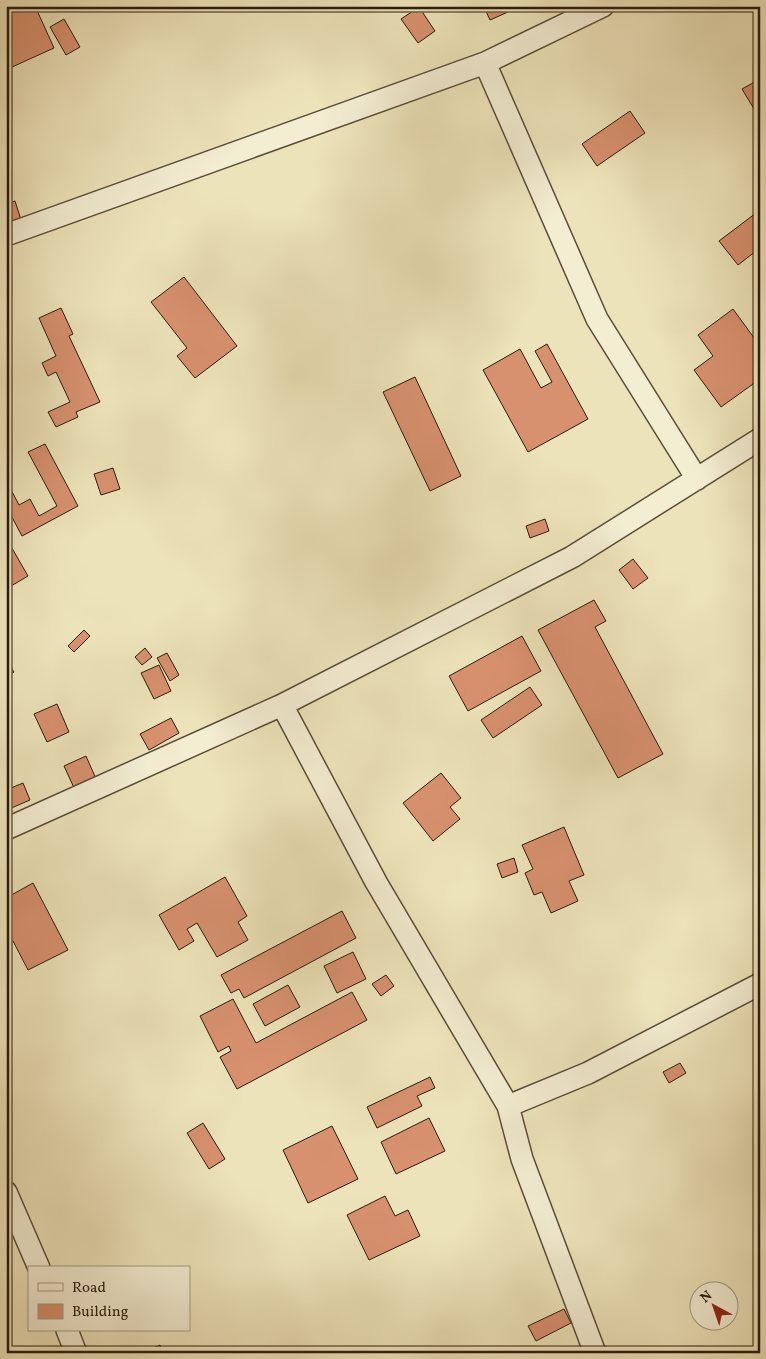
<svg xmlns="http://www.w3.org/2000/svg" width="766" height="1359" viewBox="0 0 766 1359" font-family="Vollkorn,serif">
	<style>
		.building { fill: #d8916f; stroke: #2a1b0d }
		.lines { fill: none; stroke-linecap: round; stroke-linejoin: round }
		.street-casing { stroke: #5b4d38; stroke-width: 24 }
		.street { stroke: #f3edd2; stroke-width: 21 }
	</style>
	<rect width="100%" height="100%" fill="#ede3ba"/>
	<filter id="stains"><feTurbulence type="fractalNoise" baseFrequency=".004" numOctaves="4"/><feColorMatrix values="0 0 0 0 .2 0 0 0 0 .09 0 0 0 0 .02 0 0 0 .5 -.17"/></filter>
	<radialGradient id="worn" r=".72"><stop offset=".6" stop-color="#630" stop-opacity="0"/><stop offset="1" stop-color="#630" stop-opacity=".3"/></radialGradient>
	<path class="building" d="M 6,6 L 35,6 L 54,48 L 12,67 L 6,54 Z
		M 505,6 L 508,12 L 490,20 L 484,7 Z
		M 419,7 L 435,31 L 418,43 L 401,19 Z
		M 64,19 L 80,47 L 66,55 L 50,27 Z
		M 760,79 L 760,119 L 742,89 Z
		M 630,111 L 645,133 L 597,166 L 582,144 Z
		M 15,201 L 21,220 L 6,224 L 6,204 Z
		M 760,210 L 760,248 L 738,265 L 719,241 Z
		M 184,277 L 237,346 L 195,378 L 177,356 L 187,348 L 151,302 Z
		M 61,308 L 73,334 L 69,336 L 100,402 L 76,412 L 78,417 L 56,427 L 48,412 L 70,402 L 56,372 L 48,376 L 42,363 L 56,356 L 39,318 Z
		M 733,309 L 760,346 L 760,379 L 721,407 L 694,370 L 713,356 L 698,335 Z
		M 547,344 L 588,419 L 528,452 L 483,370 L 520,349 L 541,388 L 552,382 L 535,351 Z
		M 415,377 L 461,476 L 430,491 L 383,392 Z
		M 45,444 L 78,506 L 22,536 L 6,506 L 6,480 L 19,505 L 30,499 L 39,516 L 57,506 L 28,452 Z
		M 113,468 L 120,489 L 101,495 L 94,474 Z
		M 545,519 L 549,531 L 530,538 L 526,526 Z
		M 9,543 L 28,576 L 6,589 L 6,545 Z
		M 633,559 L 648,578 L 633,589 L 619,570 Z
		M 594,600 L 606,621 L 595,627 L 663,754 L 618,778 L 538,630 Z
		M 84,630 L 90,636 L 74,652 L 68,646 Z
		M 522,636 L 541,671 L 468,711 L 449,676 Z
		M 145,648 L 152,657 L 142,665 L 135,657 Z
		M 167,653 L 179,675 L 170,681 L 157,658 Z
		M 6,659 L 14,672 L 6,677 Z
		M 159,665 L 171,691 L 154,699 L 141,673 Z
		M 530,687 L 542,705 L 493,738 L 481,720 Z
		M 57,704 L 69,732 L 47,742 L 34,714 Z
		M 171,718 L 179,733 L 149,750 L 140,734 Z
		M 86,756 L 97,781 L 75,790 L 64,766 Z
		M 441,773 L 461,798 L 450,807 L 460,819 L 433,841 L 403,803 Z
		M 23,783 L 30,800 L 9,809 L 6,790 Z
		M 564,827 L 584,875 L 569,881 L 578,901 L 551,913 L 542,892 L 534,895 L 525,873 L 533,869 L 522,845 Z
		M 514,858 L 518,872 L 502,878 L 497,864 Z
		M 225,877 L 247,916 L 238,922 L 248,940 L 217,957 L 197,923 L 187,929 L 194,941 L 179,950 L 159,915 Z
		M 33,883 L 68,950 L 28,970 L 13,941 L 6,944 L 6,898 Z
		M 342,911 L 356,938 L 244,998 L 239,989 L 231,993 L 221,975 Z
		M 353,952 L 366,979 L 337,993 L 324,966 Z
		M 386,975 L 394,986 L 381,996 L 372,984 Z
		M 288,985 L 300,1007 L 265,1026 L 253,1004 Z
		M 352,992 L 367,1020 L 237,1089 L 220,1057 L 231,1051 L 229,1046 L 218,1052 L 200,1016 L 233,999 L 256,1043 Z
		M 680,1063 L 686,1073 L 669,1083 L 663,1072 Z
		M 430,1077 L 435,1088 L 417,1096 L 422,1106 L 377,1128 L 367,1107 Z
		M 429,1118 L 445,1151 L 396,1174 L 381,1142 Z
		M 203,1123 L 225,1159 L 209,1169 L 187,1133 Z
		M 332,1126 L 358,1179 L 308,1203 L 283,1150 Z
		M 385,1196 L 395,1216 L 408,1210 L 420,1236 L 369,1260 L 347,1215 Z
		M 564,1309 L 571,1323 L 536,1341 L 528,1326 Z
		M 160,1345 L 163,1353 L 142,1353 Z"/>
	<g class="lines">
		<g class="street-casing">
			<path id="street" d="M 485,63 L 603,6
				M 6,235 L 485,63 L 597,319 L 697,479
				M 282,705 L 376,882 L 508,1106 L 588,1073 L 760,984
				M 6,829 L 282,705 L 572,557 L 760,439
				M 508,1106 L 522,1159 L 595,1353
				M 6,1192 L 39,1268
				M 67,1330 L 76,1353"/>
		</g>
		<use href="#street" class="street"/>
	</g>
	<rect width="766" height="1359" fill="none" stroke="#ede3ba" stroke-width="25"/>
	<rect x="8" y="8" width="751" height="1344" fill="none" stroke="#2a1b0d" stroke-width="2.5"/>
	<rect x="12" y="12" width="741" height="1334" fill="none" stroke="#2a1b0d"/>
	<rect x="28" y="1266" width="162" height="65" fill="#f3edd2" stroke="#a39983"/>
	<rect x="38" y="1283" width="25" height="8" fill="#f3edd2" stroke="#a39983"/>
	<text x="72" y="1292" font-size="15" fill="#2a1b0d">Road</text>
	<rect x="38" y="1304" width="25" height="15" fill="#d8916f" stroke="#a39983"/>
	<text x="72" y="1316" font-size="15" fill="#2a1b0d">Building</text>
	<g transform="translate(714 1306) rotate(320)"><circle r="24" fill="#f3edd2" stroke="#a39983"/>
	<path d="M0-4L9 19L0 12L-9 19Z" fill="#8f2418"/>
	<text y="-8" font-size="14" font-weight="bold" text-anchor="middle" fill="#2a1b0d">N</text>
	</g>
	<rect width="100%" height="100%" filter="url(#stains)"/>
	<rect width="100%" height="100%" fill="url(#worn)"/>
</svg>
